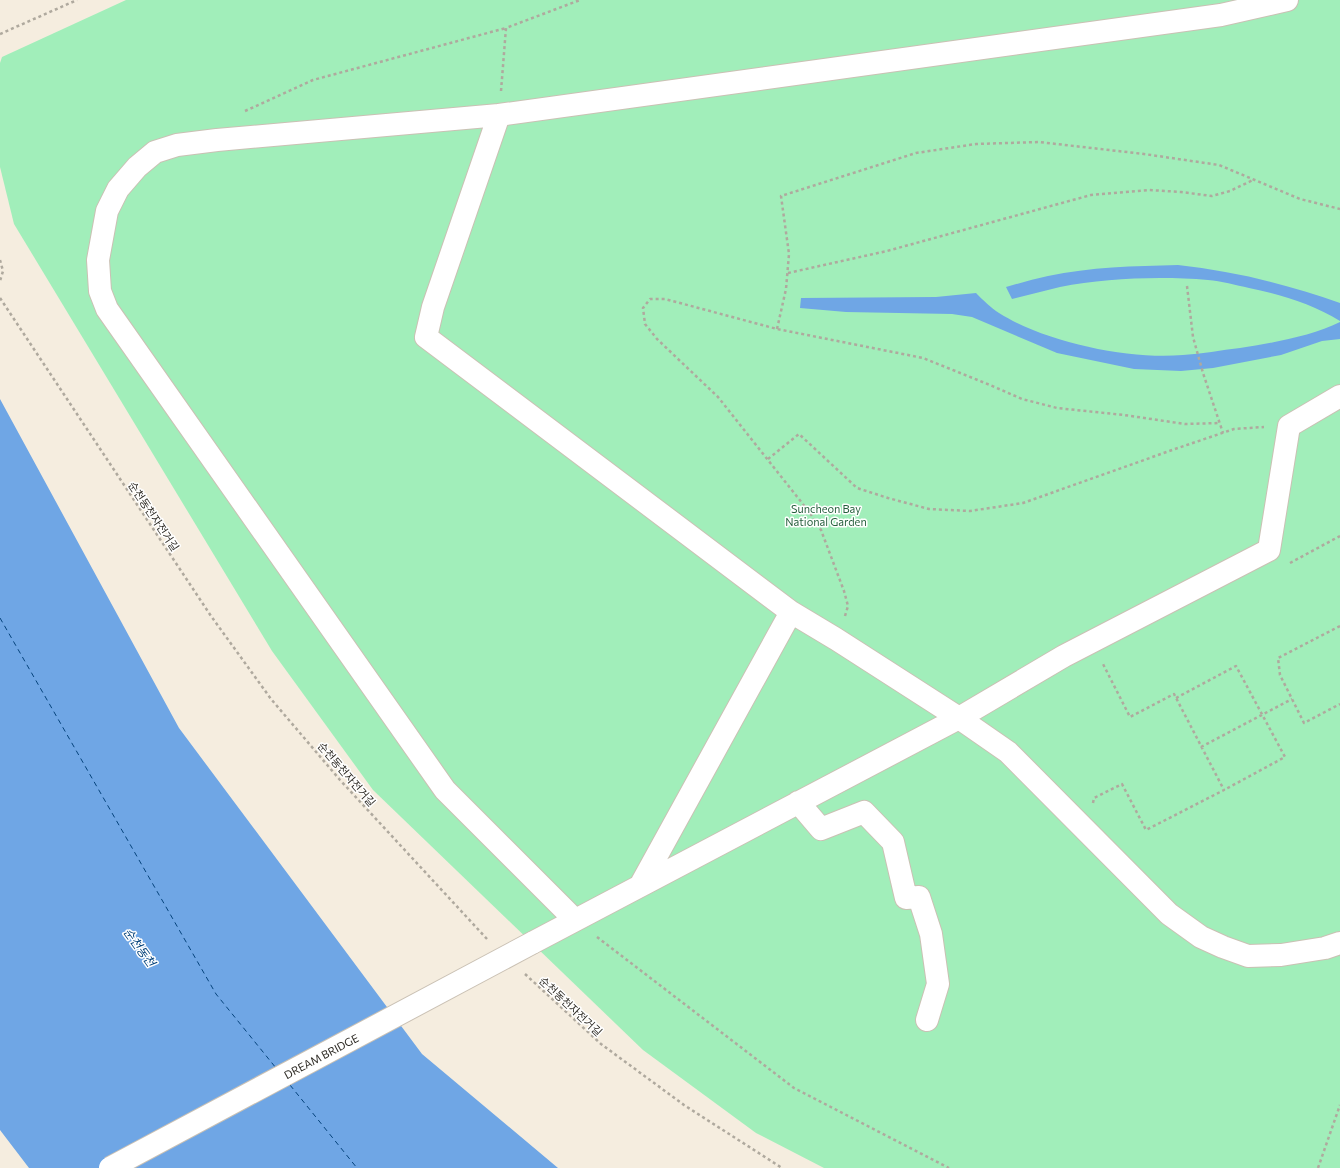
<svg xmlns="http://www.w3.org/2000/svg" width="1340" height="1168" viewBox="0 0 1340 1168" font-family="Commissioner,'Noto Sans KR',sans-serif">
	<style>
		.green { fill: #a1eeba }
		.water { fill: #6fa6e5 }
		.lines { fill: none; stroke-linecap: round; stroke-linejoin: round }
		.ferry { stroke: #05437c; stroke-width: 1; stroke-dasharray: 5 4; stroke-linecap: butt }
		.street-casing { stroke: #cac1b4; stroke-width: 24 }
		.path { stroke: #afa99e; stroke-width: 2.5; stroke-dasharray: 3 3; stroke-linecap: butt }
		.street { stroke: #fff; stroke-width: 22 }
		.street-bridge-casing { stroke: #cac1b4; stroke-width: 24; stroke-linecap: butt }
		.street-bridge { stroke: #fff; stroke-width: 22 }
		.labels { text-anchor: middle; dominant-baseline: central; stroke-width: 3; stroke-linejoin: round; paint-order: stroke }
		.park-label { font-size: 11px; fill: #265f3d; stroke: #fff }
		.street-label { font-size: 11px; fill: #2e2b25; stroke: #fff }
		.water-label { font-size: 12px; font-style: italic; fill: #05437c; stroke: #fff }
	</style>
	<rect width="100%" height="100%" fill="#f5eddf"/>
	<path class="green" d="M 126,0 L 1340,0 L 1340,1168 L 824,1168 L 756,1133 L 643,1050 L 373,790 L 272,651 L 14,224 L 0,167 L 0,63 L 2,57 Z"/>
	<path class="water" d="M 1178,265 C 1233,271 1287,284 1340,303 L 1340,321 C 1313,304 1280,294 1249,288 C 1236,285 1221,281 1208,280 C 1160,276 1106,278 1060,287 C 1044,291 1028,295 1012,299 L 1006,287 C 1020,283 1034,279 1048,276 C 1090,267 1134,266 1178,265 Z
		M 976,293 C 983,300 991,308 999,313 C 1045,342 1129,360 1183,355 C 1202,354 1221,350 1240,348 C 1272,343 1312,336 1340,322 L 1340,339 L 1322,341 L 1281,355 L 1213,368 L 1181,371 L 1134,369 L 1057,353 L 972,317 L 952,314 L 846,312 L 800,308 L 801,298 L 936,297 Z
		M 0,399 L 179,728 L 422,1054 L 558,1168 L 29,1168 L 0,1130 Z"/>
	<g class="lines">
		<path class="ferry" d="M 0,618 L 216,994 L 276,1068
			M 290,1085 L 357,1168"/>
		<g class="street-casing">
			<path id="street" d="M 499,115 L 1221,15 L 1287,0
				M 798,802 L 821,829 L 864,812 L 893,842 L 906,898 L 919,897 L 931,934 L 938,984 L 927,1020
				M 640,886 L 791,612
				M 575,920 L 445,790 L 107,309 L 100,291 L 98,260 L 107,211 L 118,189 L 137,167 L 155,152 L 177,145 L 217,140 L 499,115 L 433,307 L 426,337 L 791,612 L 836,639 L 959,718 L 1008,752 L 1169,914 L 1201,937 L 1223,947 L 1248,956 L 1281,955 L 1325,948 L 1340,943
				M 532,943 L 959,718 L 1064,656 L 1269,550 L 1289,426 L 1340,396"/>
		</g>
		<path class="path" d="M 0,34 L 77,0
			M 501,91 L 506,28 L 580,0
			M 245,111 L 313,80 L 506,28
			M 0,260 L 3,271 L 0,281
			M 788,273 L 887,251 L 1091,195 L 1149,190 L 1181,192 L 1212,196 L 1230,191 L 1253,180
			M 1187,286 L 1193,337 L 1203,373 L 1223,433
			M 0,298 L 211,616 L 271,699 L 340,780 L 487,939
			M 777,329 L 786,289 L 789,254 L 781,196 L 916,153 L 976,144 L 1039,142 L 1144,154 L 1219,165 L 1300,199 L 1340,209
			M 768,459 L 799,434 L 857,488 L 888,498 L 929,509 L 970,511 L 1023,503 L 1175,449 L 1234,429 L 1264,427
			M 1290,563 L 1340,536
			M 845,616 L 848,606 L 844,591 L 821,530 L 810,513 L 718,397 L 657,339 L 645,324 L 643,308 L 650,299 L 665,299 L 777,329 L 923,358 L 990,385 L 1022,399 L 1057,408 L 1124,415 L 1185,424 L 1220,423
			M 1340,626 L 1278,658 L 1280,675 L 1304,723 L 1340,704
			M 1176,698 L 1236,666 L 1285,757 L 1224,790
			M 1201,747 L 1292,699
			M 1093,803 L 1094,798 L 1122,784 L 1146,830 L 1224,790 L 1174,694 L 1130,717 L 1103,664
			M 597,937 L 794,1088 L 949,1168
			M 525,974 L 601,1044 L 684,1105 L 782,1168
			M 1318,1168 L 1340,1105"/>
		<use href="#street" class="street"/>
		<g class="street-bridge-casing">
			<g id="street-bridge">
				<path id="s1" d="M 110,1168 L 532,943"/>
			</g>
		</g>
		<use href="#street-bridge" class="street-bridge"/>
	</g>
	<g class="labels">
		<g class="park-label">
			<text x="826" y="508">Suncheon Bay<tspan x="826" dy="13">National Garden</tspan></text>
		</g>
		<g class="street-label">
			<text transform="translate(154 516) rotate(56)">순천동천자전거길</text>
			<text transform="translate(347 774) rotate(49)">순천동천자전거길</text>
			<text transform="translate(571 1006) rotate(43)">순천동천자전거길</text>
			<text stroke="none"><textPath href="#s1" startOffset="239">DREAM BRIDGE</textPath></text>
		</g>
		<g class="water-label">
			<text transform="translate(140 947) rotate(54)">순천동천</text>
		</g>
	</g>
</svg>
